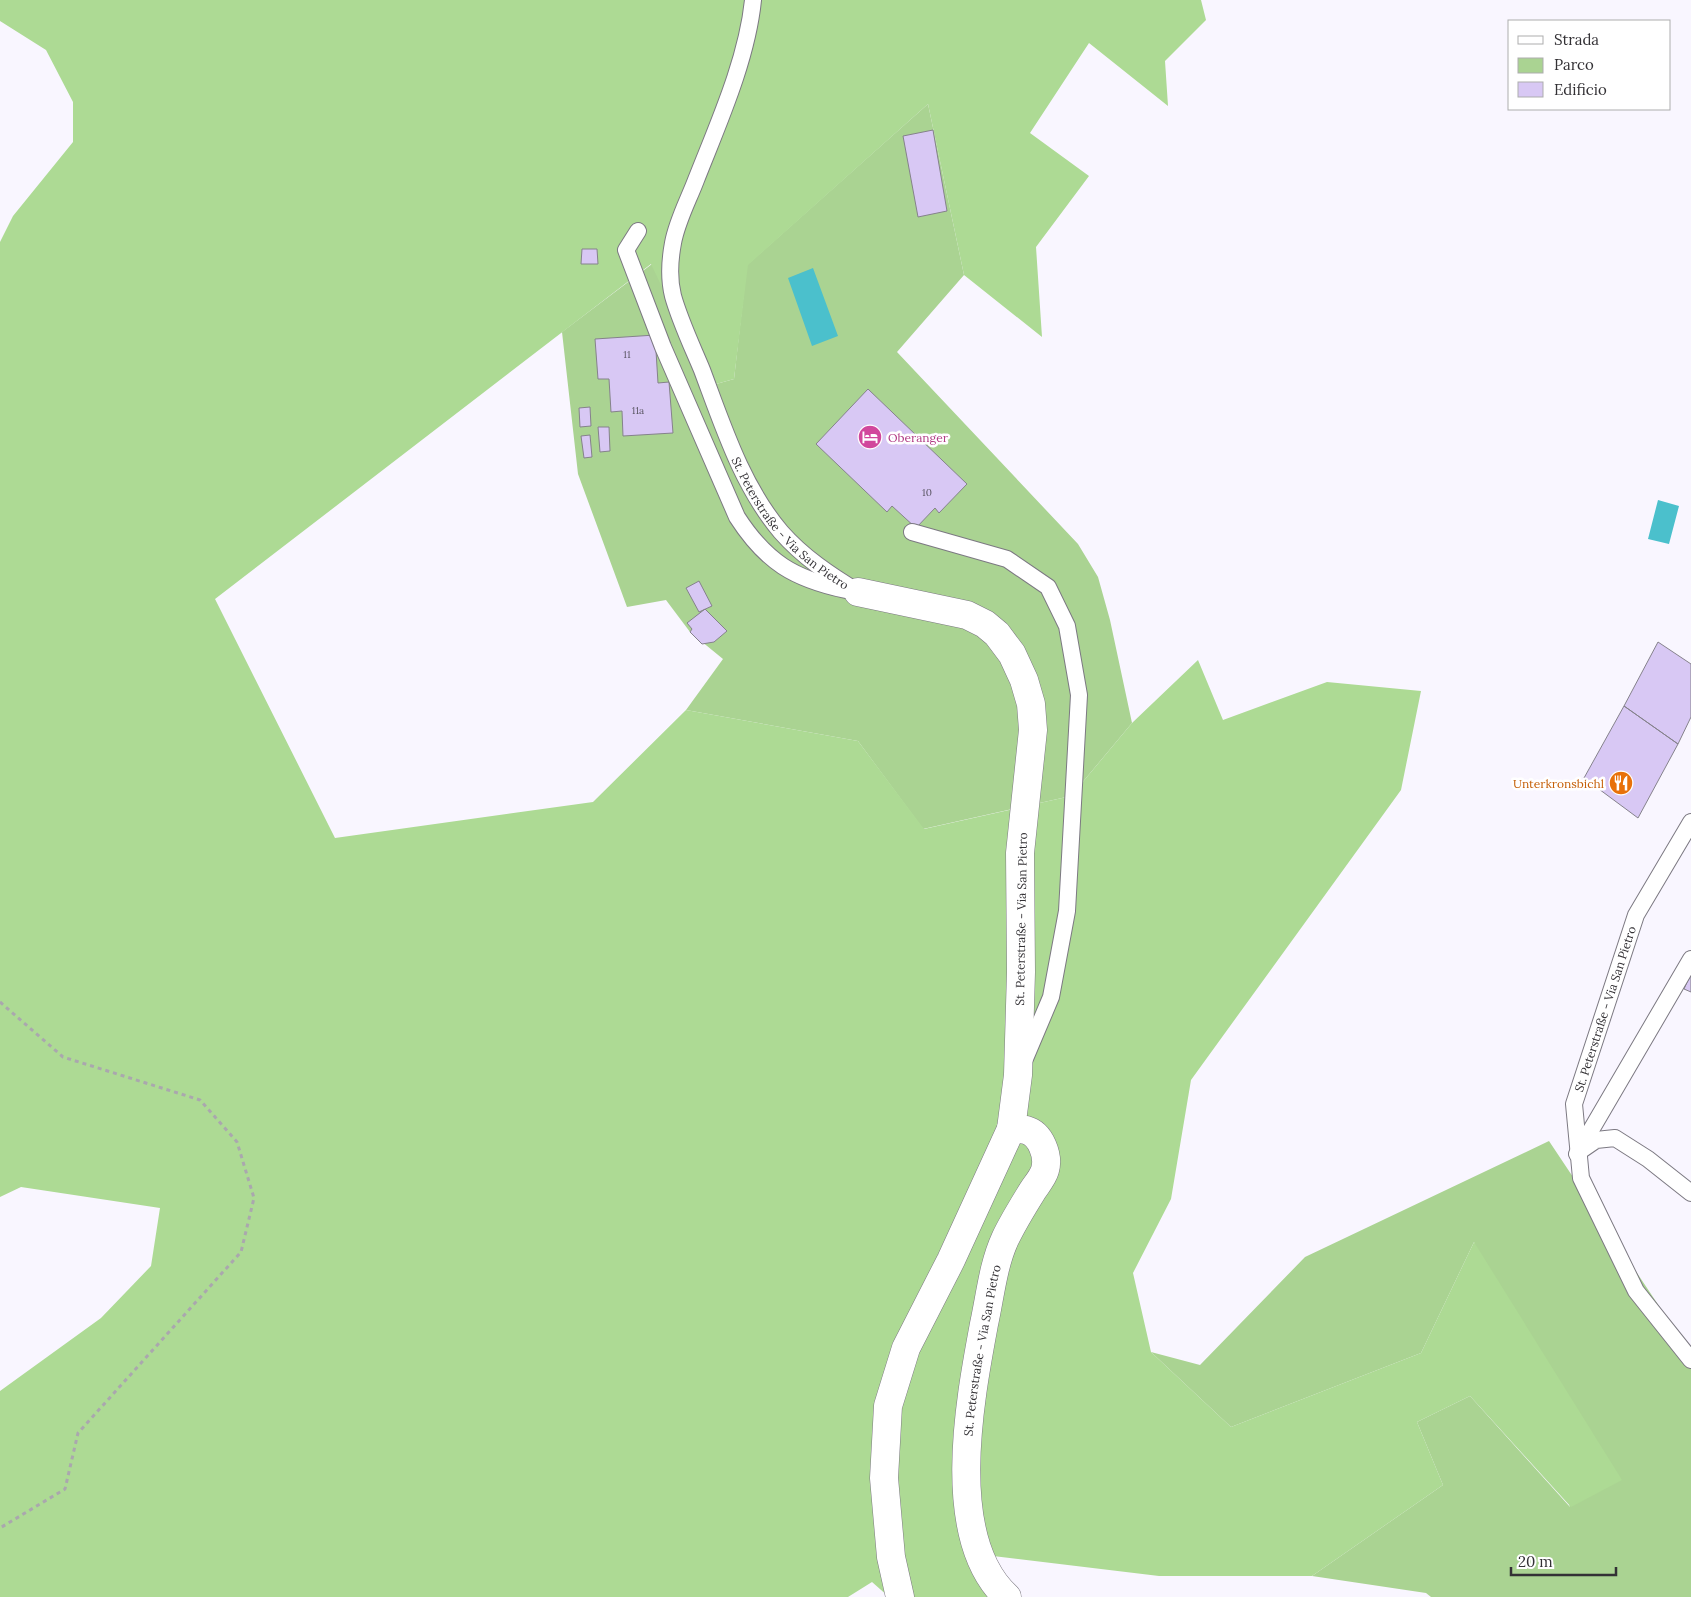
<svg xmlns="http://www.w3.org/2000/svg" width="1691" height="1597" viewBox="0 0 1691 1597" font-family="Lora,serif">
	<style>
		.green { fill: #aad392 }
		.forest { fill: #adda94 }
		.water { fill: #4bc0cc }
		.building { fill: #d8c8f4; stroke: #85828b }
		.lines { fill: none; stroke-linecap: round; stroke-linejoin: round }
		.lane-casing { stroke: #7c7982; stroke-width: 18 }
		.street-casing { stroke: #7c7982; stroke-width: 29 }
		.path { stroke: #aaa7ae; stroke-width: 3; stroke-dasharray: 4 4; stroke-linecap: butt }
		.lane { stroke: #fff; stroke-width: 16 }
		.street { stroke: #fff; stroke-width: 28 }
		.labels { text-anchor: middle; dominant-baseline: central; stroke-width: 5; stroke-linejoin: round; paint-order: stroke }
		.number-label { font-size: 10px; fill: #5c5765 }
		.hotel-label { font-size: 12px; fill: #b23c85; stroke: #fff; text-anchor: start }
		.street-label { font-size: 12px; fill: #333135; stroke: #fff }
		.food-label { font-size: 12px; fill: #c56008; stroke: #fff; text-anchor: end }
	</style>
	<rect width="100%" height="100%" fill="#f9f6ff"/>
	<path class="green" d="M 928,104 L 964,275 L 897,352 L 1078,544 L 1098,577 L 1110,620 L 1132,723 L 1071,796 L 923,829 L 858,741 L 686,710 L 723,659 L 690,632 L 666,600 L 627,607 L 578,474 L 562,332 L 652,264 L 709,386 L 734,379 L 747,265 Z
		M 1549,1141 L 1691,1354 L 1691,1597 L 1431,1597 L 1426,1593 L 1312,1576 L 1443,1485 L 1417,1422 L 1470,1396 L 1570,1507 L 1474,1242 L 1421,1353 L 1231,1427 L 1151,1352 L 1200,1365 L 1305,1257 Z"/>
	<path class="forest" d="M 0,0 L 1201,0 L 1206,20 L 1165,61 L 1168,106 L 1089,43 L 1030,133 L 1089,176 L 1036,247 L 1042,337 L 964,275 L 928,104 L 748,265 L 734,379 L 709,386 L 651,264 L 215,599 L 335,838 L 593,802 L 686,710 L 858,741 L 924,829 L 1071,796 L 1132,723 L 1198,660 L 1223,720 L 1327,682 L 1421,691 L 1401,790 L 1191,1080 L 1171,1199 L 1133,1273 L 1151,1352 L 1231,1427 L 1421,1353 L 1474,1242 L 1622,1480 L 1571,1507 L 1470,1396 L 1417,1422 L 1443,1485 L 1312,1576 L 1159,1576 L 993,1556 L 991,1597 L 889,1597 L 872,1582 L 848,1597 L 0,1597 L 0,1391 L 101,1318 L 151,1266 L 160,1208 L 21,1187 L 0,1197 L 0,242 L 13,216 L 73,142 L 73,102 L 46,50 L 0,21 Z"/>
	<path class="water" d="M 813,268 L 838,336 L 812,346 L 788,278 Z
		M 1658,500 L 1679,506 L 1669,544 L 1648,539 Z"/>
	<path class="building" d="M 933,130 L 947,211 L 918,217 L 903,136 Z
		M 582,249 L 597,249 L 598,264 L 581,264 Z
		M 655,335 L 658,383 L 669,382 L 673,433 L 623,436 L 622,411 L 611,412 L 609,379 L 598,379 L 595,339 Z
		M 868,389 L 967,484 L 939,513 L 935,508 L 916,528 L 892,506 L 887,512 L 816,444 Z
		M 590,407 L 591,426 L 580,427 L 579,408 Z
		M 598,427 L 609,427 L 610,451 L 600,452 Z
		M 590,435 L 592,457 L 584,458 L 581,436 Z
		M 699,581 L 712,606 L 699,612 L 686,588 Z
		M 705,609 L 727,631 L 714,642 L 702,644 L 690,632 L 692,629 L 687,623 Z
		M 1658,642 L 1691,664 L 1691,717 L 1678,744 L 1624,706 Z
		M 1624,706 L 1678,744 L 1638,818 L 1584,778 Z
		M 1691,973 L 1691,992 L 1684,989 Z"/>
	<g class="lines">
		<g class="lane-casing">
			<g id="lane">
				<path id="s1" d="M 753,0 C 747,60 718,124 696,180 C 688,201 677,221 673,243 C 670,259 669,280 673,296 C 680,321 692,346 702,370 C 723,426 742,486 781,532 C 803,557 830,575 858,592"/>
				<path d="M 638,231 L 626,250 L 663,347 L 737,517 C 766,562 794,579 846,590"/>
				<path d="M 912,532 L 1007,559 L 1048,587 L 1067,626 L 1079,695 L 1067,911 L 1051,997 L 1024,1061"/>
				<path d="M 1691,822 L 1636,915 L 1574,1104 L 1581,1178 L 1636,1291 L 1691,1360"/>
				<path d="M 1580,1151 L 1596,1140 L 1615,1138 L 1648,1159 L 1691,1193"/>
				<path d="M 1577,1154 L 1691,959"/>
			</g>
		</g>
		<g class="street-casing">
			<g id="street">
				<path d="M 858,592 L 967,615 L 985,624 L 997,634 L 1012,654 L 1024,680 L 1031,704 L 1033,730 L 1020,853 L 1021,972 L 1018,1075 L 1011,1129 L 951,1260 L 906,1348 L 888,1406 L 884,1478 L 891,1557 L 900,1597"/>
				<path id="s2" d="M 1007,1597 C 943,1538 970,1399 984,1324 C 990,1297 993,1265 1005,1239 C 1013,1222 1023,1206 1033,1190 C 1037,1184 1043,1177 1045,1170 C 1049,1156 1041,1134 1026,1130 C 1021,1129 1015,1129 1011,1129"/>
			</g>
		</g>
		<path class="path" d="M 0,1002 L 63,1057 L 200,1100 L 237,1142 L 254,1198 L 241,1252 L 78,1433 L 65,1489 L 0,1528"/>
		<use href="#lane" class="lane"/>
		<use href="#street" class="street"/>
	</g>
	<defs>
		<g id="hotel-disc" transform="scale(1.25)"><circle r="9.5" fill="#d1479c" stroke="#fff"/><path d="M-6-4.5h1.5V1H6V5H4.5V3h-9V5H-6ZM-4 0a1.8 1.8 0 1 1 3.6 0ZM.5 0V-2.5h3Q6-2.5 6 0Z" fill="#fff"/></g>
		<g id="restaurant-disc" transform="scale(1.25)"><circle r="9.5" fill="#e8710a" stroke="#fff"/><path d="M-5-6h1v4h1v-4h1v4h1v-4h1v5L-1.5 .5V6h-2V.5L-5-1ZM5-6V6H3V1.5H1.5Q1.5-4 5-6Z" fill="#fff"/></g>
	</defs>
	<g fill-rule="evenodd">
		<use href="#hotel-disc" x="870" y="437"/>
		<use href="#restaurant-disc" x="1621" y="783"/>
	</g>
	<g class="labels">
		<g class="number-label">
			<text x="627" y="354">11</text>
			<text x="638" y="410">11a</text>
			<text x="927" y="492">10</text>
		</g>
		<g class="hotel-label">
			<text x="888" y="437">Oberanger</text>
		</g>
		<g class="street-label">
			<text stroke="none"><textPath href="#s1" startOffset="570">St. Peterstraße - Via San Pietro</textPath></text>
			<text transform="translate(1021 919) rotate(-89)">St. Peterstraße - Via San Pietro</text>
			<text transform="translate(1605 1009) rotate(-72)">St. Peterstraße - Via San Pietro</text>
			<text stroke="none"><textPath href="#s2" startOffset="258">St. Peterstraße - Via San Pietro</textPath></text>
		</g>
		<g class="food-label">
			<text x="1604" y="783">Unterkronsbichl</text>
		</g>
	</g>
	<rect x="1508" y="20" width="162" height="90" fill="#ffffff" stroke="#adadae"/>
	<rect x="1518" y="36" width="25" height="8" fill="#ffffff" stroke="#adadae"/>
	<text x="1554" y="45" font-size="15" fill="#333135">Strada</text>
	<rect x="1518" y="58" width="25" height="15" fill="#aad392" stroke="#adadae"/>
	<text x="1554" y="70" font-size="15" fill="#333135">Parco</text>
	<rect x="1518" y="82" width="25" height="15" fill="#d8c8f4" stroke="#adadae"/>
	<text x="1554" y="95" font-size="15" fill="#333135">Edificio</text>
	<path d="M1511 1567v8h105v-8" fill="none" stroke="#333135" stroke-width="2.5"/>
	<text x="1518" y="1567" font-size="15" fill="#333135" stroke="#ffffff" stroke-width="4" paint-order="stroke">20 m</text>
</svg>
